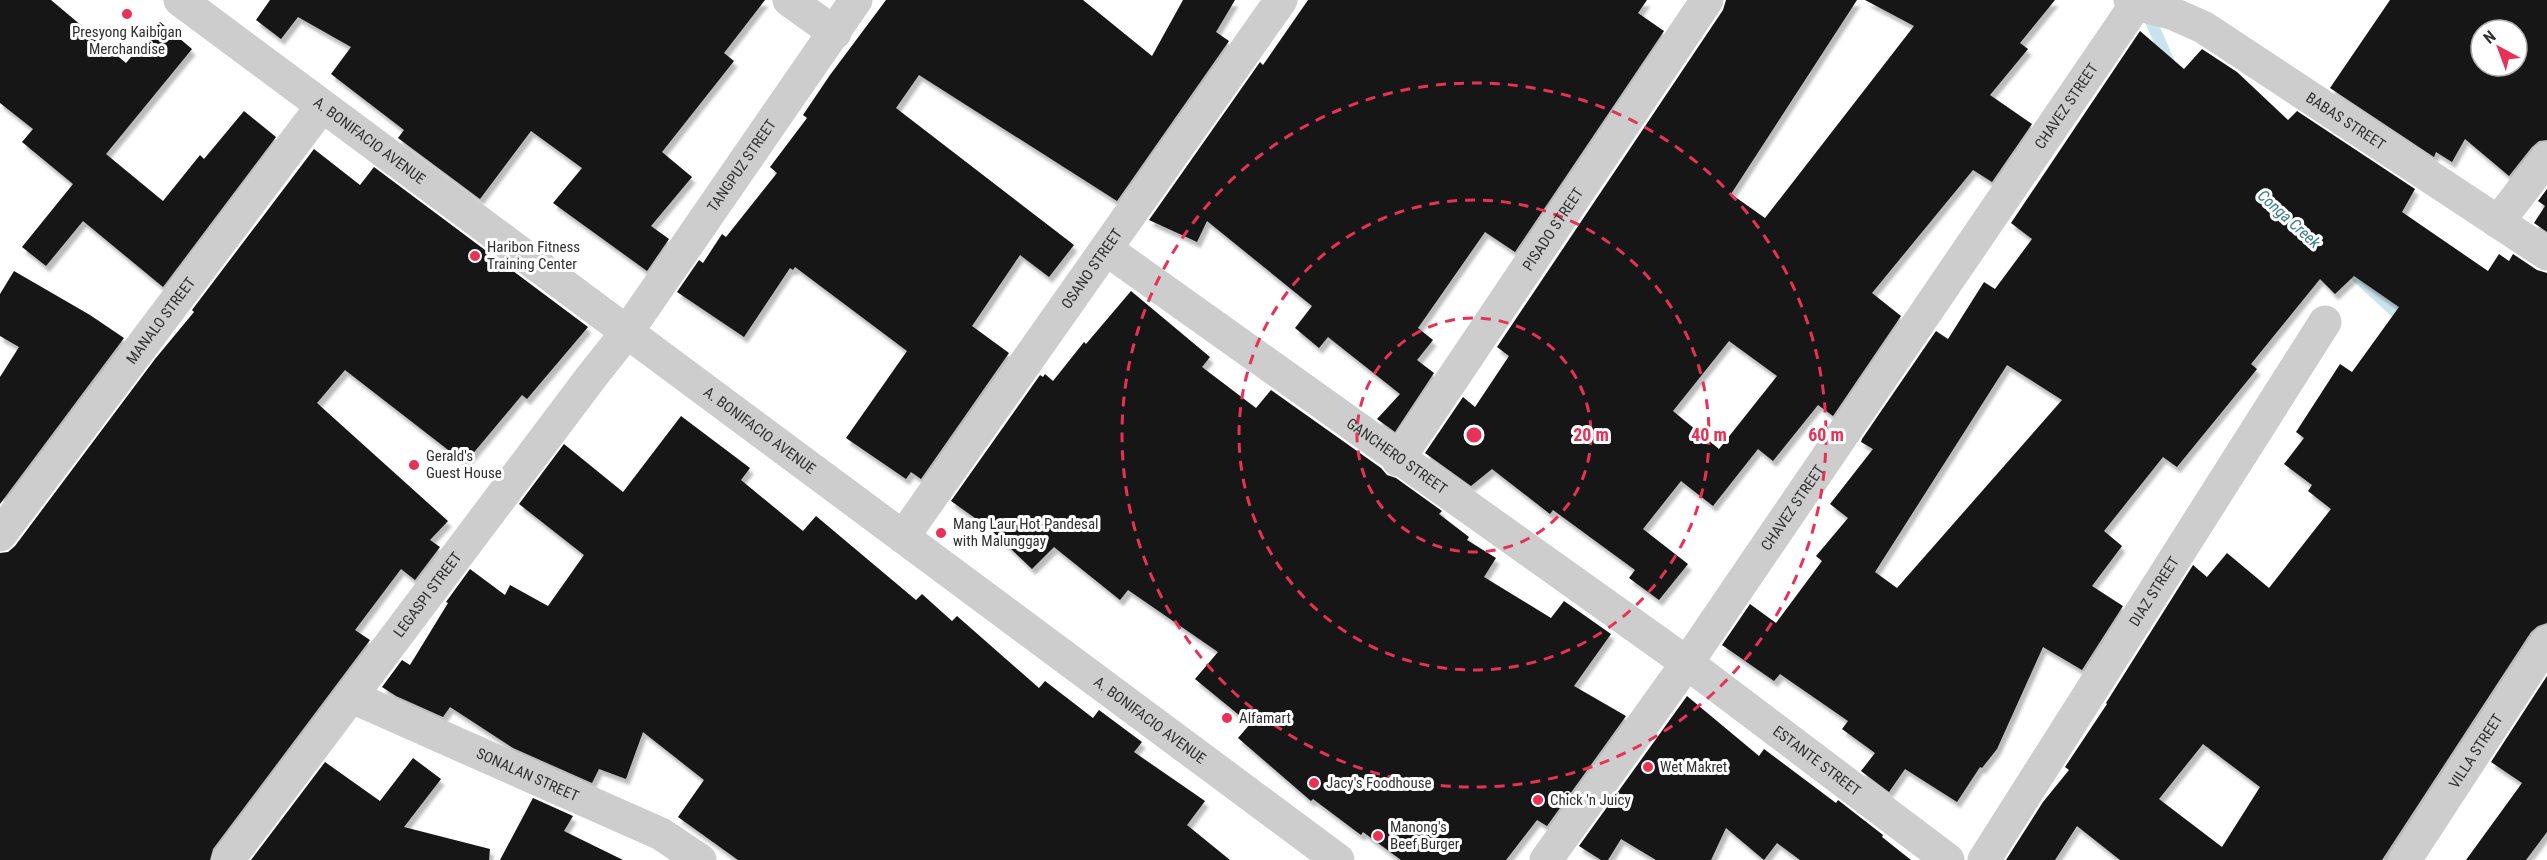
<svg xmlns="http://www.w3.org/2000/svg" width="2547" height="860" viewBox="0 0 2547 860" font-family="'Roboto Condensed',sans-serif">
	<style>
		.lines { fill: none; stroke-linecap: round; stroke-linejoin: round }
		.stream { stroke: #cae4ed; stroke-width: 12 }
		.building { fill: #171717; fill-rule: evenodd; filter: url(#shadow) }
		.minor { stroke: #cdcdcd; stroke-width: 33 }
		.tertiary { stroke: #cdcdcd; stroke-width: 33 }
		.ring { fill: none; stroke: #e73156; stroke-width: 3; stroke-dasharray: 10 8 }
		.poi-dot { fill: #e73156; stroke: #fff; stroke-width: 2 }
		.labels { text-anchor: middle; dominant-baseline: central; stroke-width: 6; stroke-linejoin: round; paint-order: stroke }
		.poi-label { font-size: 15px; fill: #303030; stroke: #fff; text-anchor: start }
		.street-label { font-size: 15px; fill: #303030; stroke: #fff }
		.water-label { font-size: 16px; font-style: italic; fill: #3c7d93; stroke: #fff }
		.centre { fill: #e73156; stroke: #fff; stroke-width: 3 }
		.ring-label { font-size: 18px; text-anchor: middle; font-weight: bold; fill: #e73156; stroke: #fff; stroke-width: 6; stroke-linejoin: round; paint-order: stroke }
	</style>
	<defs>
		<filter id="shadow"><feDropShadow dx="3.5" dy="6" stdDeviation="1.5" flood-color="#0004"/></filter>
	</defs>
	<rect width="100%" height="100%" fill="#fff"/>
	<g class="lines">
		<path class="stream" d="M 2147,12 L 2170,65
			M 2352,272 L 2408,323"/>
	</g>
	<path class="building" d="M 0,0 L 51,0 L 126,63 L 160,22 L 192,49 L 106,154 L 163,201 L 200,155 L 204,159 L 244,111 L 276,137 L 163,287 L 83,221 L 46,266 L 22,247 L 73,184 L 22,142 L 33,129 L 0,103 Z
		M 270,0 L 765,0 L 724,53 L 734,61 L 662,152 L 692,177 L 651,226 L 669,239 L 647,271 L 553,203 L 582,168 L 531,131 L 480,199 L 398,138 L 404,130 L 331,74 L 351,47 L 298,17 L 281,39 L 256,20 Z
		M 886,0 L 1083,0 L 1152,56 L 1183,0 L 1235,0 L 1216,32 L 1229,41 L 1117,201 L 919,75 L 896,108 L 1074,245 L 1049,277 L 1020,255 L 972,326 L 1009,353 L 921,479 L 911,472 L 906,479 L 846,438 L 907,351 L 795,267 L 793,270 L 790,268 L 744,337 L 677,292 L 699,260 L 703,263 L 722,234 L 726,237 L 777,173 L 770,167 L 807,118 L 803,115 L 830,75 Z
		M 1308,0 L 1647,0 L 1638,13 L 1664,31 L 1515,252 L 1485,232 L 1418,328 L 1433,340 L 1417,360 L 1434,373 L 1395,432 L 1377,419 L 1400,394 L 1328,337 L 1319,348 L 1295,328 L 1312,306 L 1207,221 L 1197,242 L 1149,220 L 1260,62 L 1263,65 Z
		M 1726,0 L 1857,0 L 1731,194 L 1765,218 L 1914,26 L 1865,0 L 2055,0 L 2020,43 L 2028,49 L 1990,95 L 2032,124 L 1992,182 L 1973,170 L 1872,293 L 1901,316 L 1833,416 L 1818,405 L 1773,461 L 1758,449 L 1713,506 L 1681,481 L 1643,529 L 1688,564 L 1659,600 L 1629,578 L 1635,570 L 1553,510 L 1550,514 L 1492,469 L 1471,486 L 1425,453 L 1463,397 L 1475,407 L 1509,356 L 1497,347 L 1723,10 ZM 1729,341 L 1777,376 L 1719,449 L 1673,411 Z
		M 2390,0 L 2547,0 L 2547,140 L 2539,141 L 2532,147 L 2509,176 L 2465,139 L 2452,162 L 2436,152 L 2434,157 L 2330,88 ZM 2481,30 L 2517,30 L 2517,66 L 2481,66 Z
		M 2140,31 L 2184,69 L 2202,49 L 2237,72 L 2288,120 L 2297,111 L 2415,189 L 2402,212 L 2488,271 L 2499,254 L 2509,261 L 2513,254 L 2537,270 L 2547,273 L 2547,623 L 2538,626 L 2531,632 L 2382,860 L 2120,860 L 2077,826 L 2055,860 L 2006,860 L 2043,802 L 2069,770 L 2065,767 L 2107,704 L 2106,703 L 2193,565 L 2207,577 L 2227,553 L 2269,588 L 2331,509 L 2308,491 L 2312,485 L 2284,464 L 2304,438 L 2296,432 L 2340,364 L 2352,372 L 2399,307 L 2354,276 L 2335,294 L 2320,279 L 2251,364 L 2257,369 L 2177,467 L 2163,457 L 2104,531 L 2122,546 L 2092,586 L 2123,606 L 2082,670 L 2043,647 L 1997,749 L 1982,768 L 1980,767 L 1957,802 L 1905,769 L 1889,792 L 1861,771 L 1875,753 L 1842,729 L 1848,721 L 1780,674 L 1774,681 L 1722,645 L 1750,604 L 1776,623 L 1822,561 L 1816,556 L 1848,518 L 1830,504 L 1873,449 L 1861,442 L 1862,439 L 1936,331 L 1948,339 L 1984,282 L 1995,289 L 2032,239 L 2011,223 ZM 2007,365 L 2062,400 L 1897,588 L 1875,572 ZM 2203,744 L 2260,787 L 2222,847 L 2159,799 Z
		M 314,149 L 360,185 L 374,167 L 588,327 L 527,399 L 522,395 L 465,463 L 345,370 L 317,403 L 448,521 L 430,540 L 440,547 L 415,580 L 401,569 L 355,630 L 370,640 L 213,849 L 210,860 L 0,860 L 0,553 L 8,552 L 15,546 L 155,359 L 194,312 L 192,310 Z
		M 2547,189 L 2547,232 L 2534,223 L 2545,206 L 2538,201 Z
		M 14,271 L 90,315 L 124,338 L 0,504 L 0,377 L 19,347 L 0,336 L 0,294 Z
		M 1131,291 L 1210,357 L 1202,367 L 1256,408 L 1271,390 L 1381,468 L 1387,475 L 1396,478 L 1442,511 L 1439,514 L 1469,537 L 1467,540 L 1496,558 L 1484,577 L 1551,618 L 1564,601 L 1611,634 L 1574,686 L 1626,716 L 1547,826 L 1537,820 L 1506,860 L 1401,860 L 1363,832 L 1361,835 L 1313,799 L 1311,801 L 1238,738 L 1250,724 L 1195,679 L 1218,652 L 1128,590 L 1120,600 L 1054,547 L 1032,569 L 989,528 L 951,501 L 1040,375 L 1043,377 L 1045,374 L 1053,381 L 1084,342 L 1086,344 Z
		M 681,416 L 750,468 L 741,480 L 803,531 L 816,516 L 916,600 L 922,594 L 952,621 L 957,616 L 1039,688 L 1045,681 L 1093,718 L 1099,710 L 1142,742 L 1134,752 L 1205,801 L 1187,825 L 1230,860 L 738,860 L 678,817 L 704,780 L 643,732 L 626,779 L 599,769 L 592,783 L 513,748 L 450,707 L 443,717 L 396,696 L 382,687 L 402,660 L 410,665 L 448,603 L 446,602 L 470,569 L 505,595 L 510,585 L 548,606 L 584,555 L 519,504 L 564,444 L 623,492 Z
		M 2547,676 L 2547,832 L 2526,860 L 2466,860 L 2522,783 L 2491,762 Z
		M 1687,696 L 1759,756 L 1764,749 L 1836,803 L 1838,800 L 1883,835 L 1882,837 L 1911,860 L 1800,860 L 1777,843 L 1764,860 L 1726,828 L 1711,860 L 1656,860 L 1621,839 L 1608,860 L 1601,860 L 1579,846 Z
		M 413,758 L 441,779 L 404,827 L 490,849 L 489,860 L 251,860 L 325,762 L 380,801 Z
		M 533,798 L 573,816 L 564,831 L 623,860 L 500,860 Z"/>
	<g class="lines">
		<g class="minor">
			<path d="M 789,0 L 835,33"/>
			<path id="s1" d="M 2136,4 L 2171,13 L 2203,27 L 2547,254"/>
			<path d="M 2498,222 L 2547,158"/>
			<path id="s2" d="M 1106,249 L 1687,663 L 1948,860"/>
			<path id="s3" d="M 1398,460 L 1707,0"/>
			<path id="s4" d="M 0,535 L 322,106"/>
			<path id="s5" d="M 903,537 L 1281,0"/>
			<path id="s6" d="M 352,697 L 661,834 L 700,860"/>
			<path id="s7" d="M 228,860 L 592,376 L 627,332 L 856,0"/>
			<path id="s8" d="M 1984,860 L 2325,322"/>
			<path id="s9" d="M 2405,860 L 2547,642"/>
		</g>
		<g class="tertiary">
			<path id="s10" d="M 180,0 L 1338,860"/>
			<path id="s11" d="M 1546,860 L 1687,663 L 2136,4 L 2130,0"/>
		</g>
	</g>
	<g class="ring">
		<circle cx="1474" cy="435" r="117"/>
		<circle cx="1474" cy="435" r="235"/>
		<circle cx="1474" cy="435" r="352"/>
	</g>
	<g class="poi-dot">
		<circle cx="127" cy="14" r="6"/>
		<circle cx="475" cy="256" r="6"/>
		<circle cx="414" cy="465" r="6"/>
		<circle cx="941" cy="533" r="6"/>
		<circle cx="1227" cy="718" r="6"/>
		<circle cx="1648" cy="767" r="6"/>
		<circle cx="1314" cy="783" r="6"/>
		<circle cx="1538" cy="800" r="6"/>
		<circle cx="1378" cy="836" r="6"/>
	</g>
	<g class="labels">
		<g class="poi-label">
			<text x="127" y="32" text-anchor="middle">Presyong Kaibigan<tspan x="127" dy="17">Merchandise</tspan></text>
			<text x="487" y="247">Haribon Fitness<tspan x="487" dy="17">Training Center</tspan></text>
			<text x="426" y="456">Gerald's<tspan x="426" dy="17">Guest House</tspan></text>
			<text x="953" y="524">Mang Laur Hot Pandesal<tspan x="953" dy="17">with Malunggay</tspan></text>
			<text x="1239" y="718">Alfamart</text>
			<text x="1660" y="767">Wet Makret</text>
			<text x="1326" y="783">Jacy's Foodhouse</text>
			<text x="1550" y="800">Chick 'n Juicy</text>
			<text x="1390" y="827">Manong's<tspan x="1390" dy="17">Beef Burger</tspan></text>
		</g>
		<g class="street-label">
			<text stroke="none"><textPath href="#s11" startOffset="916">CHAVEZ STREET</textPath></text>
			<text stroke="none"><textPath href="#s1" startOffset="242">BABAS STREET</textPath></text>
			<text stroke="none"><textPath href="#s10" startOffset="236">A. BONIFACIO AVENUE</textPath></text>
			<text stroke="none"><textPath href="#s7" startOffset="864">TANGPUZ STREET</textPath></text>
			<text stroke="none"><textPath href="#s3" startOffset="278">PISADO STREET</textPath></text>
			<text stroke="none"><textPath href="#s5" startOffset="328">OSANO STREET</textPath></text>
			<text stroke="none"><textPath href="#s4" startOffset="268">MANALO STREET</textPath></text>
			<text stroke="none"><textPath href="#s10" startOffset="722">A. BONIFACIO AVENUE</textPath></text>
			<text stroke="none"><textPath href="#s2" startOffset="357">GANCHERO STREET</textPath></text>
			<text stroke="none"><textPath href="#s11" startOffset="430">CHAVEZ STREET</textPath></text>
			<text stroke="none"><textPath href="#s8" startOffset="318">DIAZ STREET</textPath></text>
			<text stroke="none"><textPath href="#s7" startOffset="332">LEGASPI STREET</textPath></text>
			<text stroke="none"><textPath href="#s10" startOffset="1208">A. BONIFACIO AVENUE</textPath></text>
			<text stroke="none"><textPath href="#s9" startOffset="130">VILLA STREET</textPath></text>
			<text stroke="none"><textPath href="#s2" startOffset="876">ESTANTE STREET</textPath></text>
			<text stroke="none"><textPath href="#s6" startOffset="192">SONALAN STREET</textPath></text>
		</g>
		<g class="water-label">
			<text transform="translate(2289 219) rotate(42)">Conga Creek</text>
		</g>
	</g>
	<circle cx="1474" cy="435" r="9" class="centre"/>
	<g class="ring-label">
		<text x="1591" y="441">20 m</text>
		<text x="1709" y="441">40 m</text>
		<text x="1826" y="441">60 m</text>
	</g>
	<g transform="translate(2499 48) rotate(319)"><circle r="28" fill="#ffffff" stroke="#acacac" stroke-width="1.5"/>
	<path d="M0-4.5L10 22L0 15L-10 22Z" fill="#e73156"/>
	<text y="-9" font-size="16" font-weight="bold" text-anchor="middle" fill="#303030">N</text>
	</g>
</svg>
